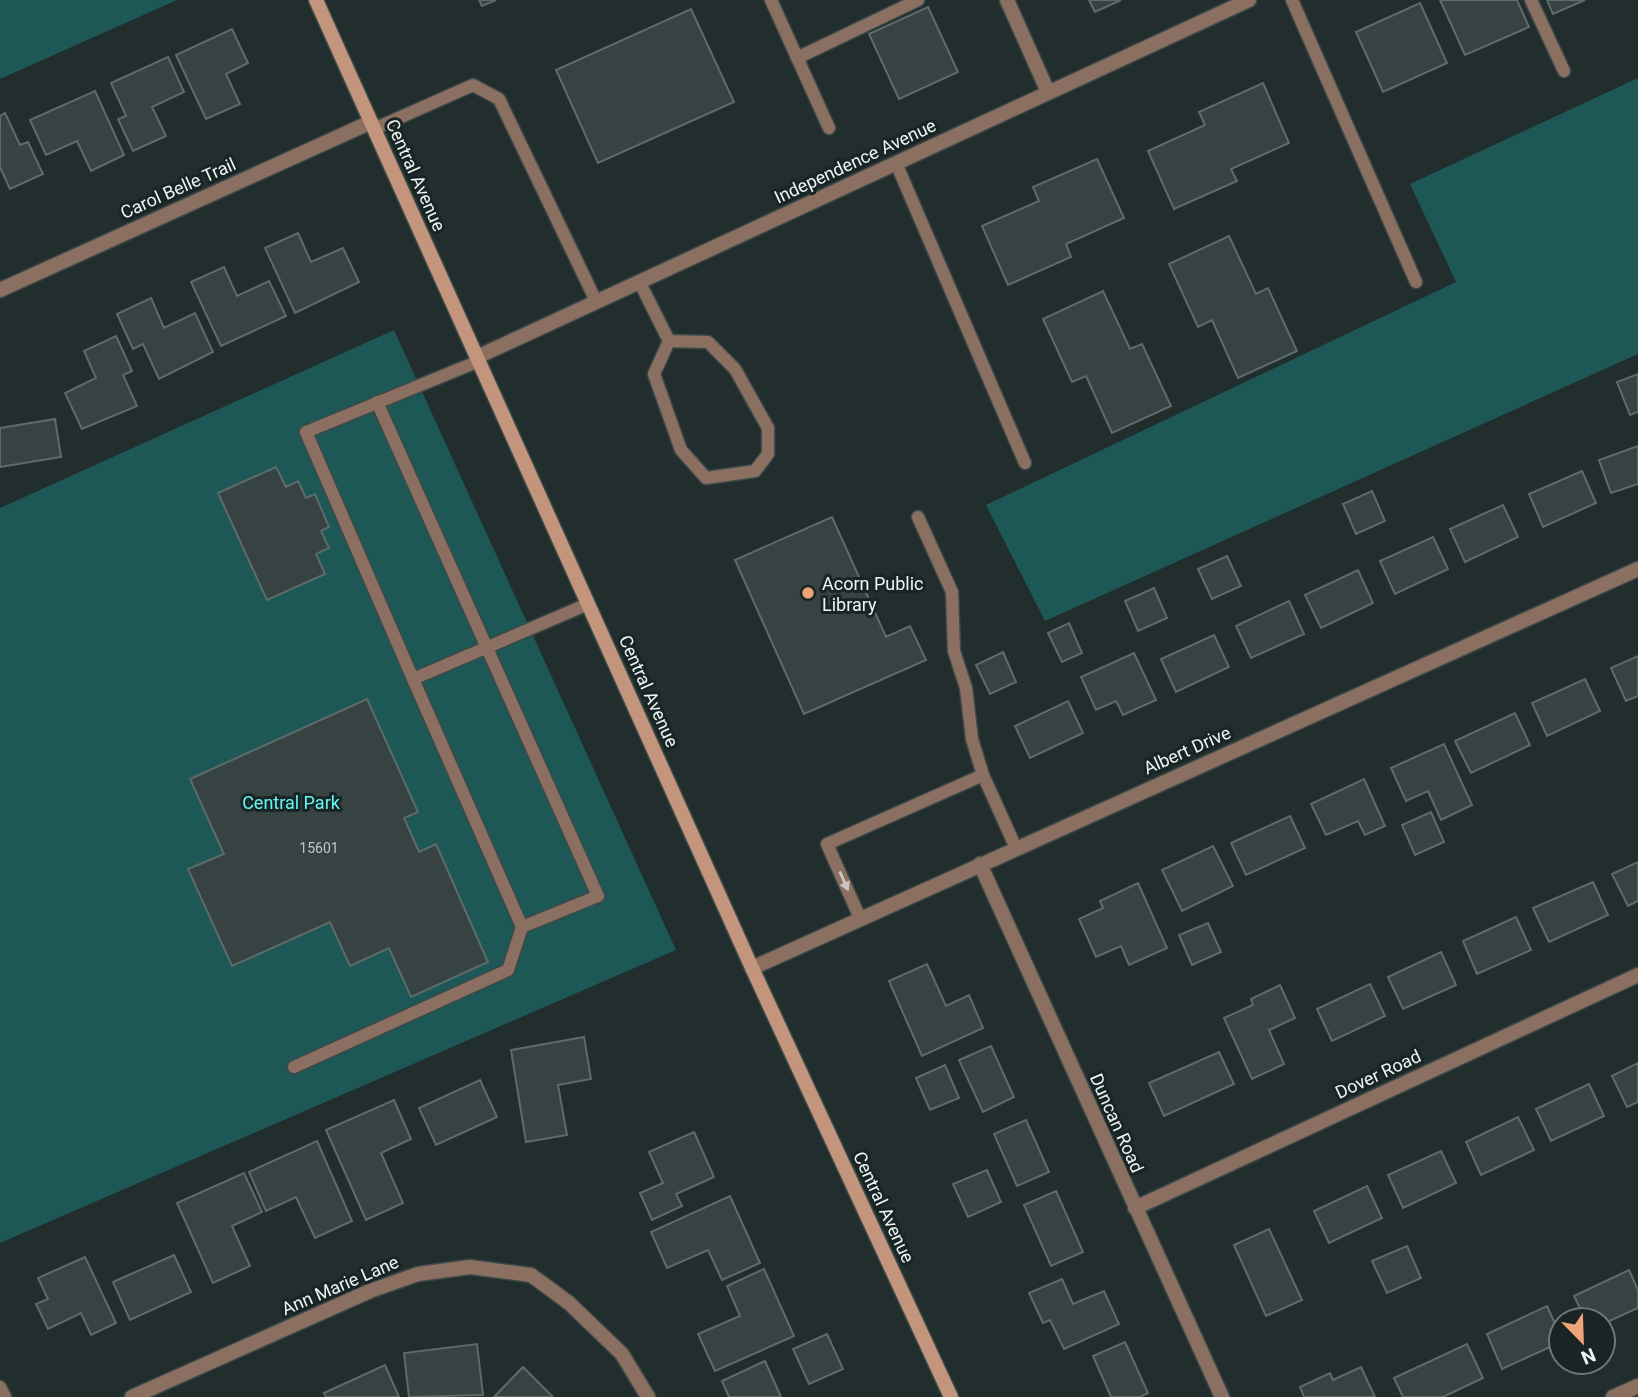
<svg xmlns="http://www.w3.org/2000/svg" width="1638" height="1397" viewBox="0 0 1638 1397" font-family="Roboto,sans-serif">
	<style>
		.green { fill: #1d5756 }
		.building { fill: #364342; stroke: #5e6b6a; stroke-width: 2 }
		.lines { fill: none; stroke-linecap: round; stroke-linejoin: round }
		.lane-casing { stroke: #3e4a49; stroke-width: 15 }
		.street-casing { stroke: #3e4a49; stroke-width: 17 }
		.secondary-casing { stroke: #3e4a49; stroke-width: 17 }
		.lane { stroke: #8b6f60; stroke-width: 12 }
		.street { stroke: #8b6f60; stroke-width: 14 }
		.secondary { stroke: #c2957c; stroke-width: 14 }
		.oneway { fill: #cbc6c1 }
		.poi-dot { fill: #efa377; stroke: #192424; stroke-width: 2.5 }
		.labels { text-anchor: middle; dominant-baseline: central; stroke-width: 6; stroke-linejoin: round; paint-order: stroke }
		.number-label { font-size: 14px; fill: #bfc8c8 }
		.street-label { font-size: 18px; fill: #edf5f5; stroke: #192424 }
		.poi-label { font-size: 18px; fill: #edf5f5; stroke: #192424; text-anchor: start }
		.park-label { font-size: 18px; fill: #63f6f5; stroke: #192424 }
	</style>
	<rect width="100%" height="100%" fill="#222e2d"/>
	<path class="green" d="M 0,0 L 177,0 L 0,79 Z
		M 1638,78 L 1638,354 L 1045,621 L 986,505 L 1456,282 L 1410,184 Z
		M 394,330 L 676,950 L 0,1243 L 0,508 Z"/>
	<path class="building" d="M 479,0 L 496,0 L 482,6 Z
		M 1089,0 L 1121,0 L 1095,12 Z
		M 1440,0 L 1517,0 L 1529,27 L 1465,55 Z
		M 1547,0 L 1585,0 L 1553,14 Z
		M 1420,3 L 1447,63 L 1383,92 L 1356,32 Z
		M 928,7 L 958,72 L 899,99 L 869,34 Z
		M 691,9 L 734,102 L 598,163 L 556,70 Z
		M 232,29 L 248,63 L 226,74 L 240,104 L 206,119 L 176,55 Z
		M 168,57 L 184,92 L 152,107 L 166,136 L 133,151 L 118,119 L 126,116 L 111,83 Z
		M 1263,83 L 1289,143 L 1231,169 L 1237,181 L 1174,209 L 1148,151 L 1205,125 L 1199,112 Z
		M 95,91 L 124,155 L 91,171 L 77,141 L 46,155 L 30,120 Z
		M 5,113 L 20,145 L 28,142 L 43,174 L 10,189 L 0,167 L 0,116 Z
		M 1097,159 L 1124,218 L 1066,244 L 1071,257 L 1008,285 L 982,226 L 1039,201 L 1033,187 Z
		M 298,233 L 311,262 L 343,248 L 359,282 L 295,313 L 265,248 Z
		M 1229,236 L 1256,294 L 1268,288 L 1297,351 L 1238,378 L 1212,320 L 1198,327 L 1169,264 Z
		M 224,267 L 237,296 L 269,281 L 286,316 L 221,346 L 191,282 Z
		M 1103,291 L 1130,349 L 1142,344 L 1171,406 L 1112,433 L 1086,376 L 1072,382 L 1043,319 Z
		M 151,298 L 164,328 L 195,313 L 213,352 L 159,379 L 143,344 L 133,349 L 117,314 Z
		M 116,336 L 132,371 L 123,375 L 137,406 L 82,429 L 65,393 L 96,378 L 84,351 Z
		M 1638,374 L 1638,412 L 1630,415 L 1617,382 Z
		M 55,419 L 61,457 L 0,467 L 0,428 Z
		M 1638,446 L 1638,484 L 1611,493 L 1599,460 Z
		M 276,467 L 286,487 L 298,481 L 306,498 L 315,494 L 329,527 L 321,531 L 329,548 L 316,554 L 325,574 L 267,600 L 218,493 Z
		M 1582,471 L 1596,503 L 1543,527 L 1529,494 Z
		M 1372,491 L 1385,521 L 1356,534 L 1343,504 Z
		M 1503,505 L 1518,537 L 1465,562 L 1450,529 Z
		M 832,517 L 886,637 L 910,626 L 926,660 L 804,714 L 735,560 Z
		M 1433,537 L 1448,569 L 1395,594 L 1380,561 Z
		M 1227,556 L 1241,586 L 1212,599 L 1198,569 Z
		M 1358,570 L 1373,603 L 1321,628 L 1305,595 Z
		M 1154,588 L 1167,618 L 1138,631 L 1125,601 Z
		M 1289,601 L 1304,634 L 1251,658 L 1236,626 Z
		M 1069,623 L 1082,653 L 1062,662 L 1048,633 Z
		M 1214,635 L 1229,667 L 1176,692 L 1161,659 Z
		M 1003,652 L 1016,682 L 990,694 L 976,665 Z
		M 1134,653 L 1156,700 L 1123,715 L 1116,701 L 1096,710 L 1081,677 Z
		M 1638,656 L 1638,696 L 1626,701 L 1611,668 Z
		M 1585,679 L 1600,711 L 1547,736 L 1532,703 Z
		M 367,699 L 418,812 L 404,818 L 419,852 L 436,844 L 488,962 L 411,997 L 389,948 L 350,966 L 330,922 L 232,966 L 188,869 L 224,854 L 190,779 Z
		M 1068,701 L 1083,733 L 1030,758 L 1015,726 Z
		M 1515,713 L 1530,745 L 1471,773 L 1455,741 Z
		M 1444,744 L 1472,805 L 1441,820 L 1428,791 L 1406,801 L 1391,768 Z
		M 1364,779 L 1385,826 L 1365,835 L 1358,821 L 1326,835 L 1311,804 Z
		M 1431,812 L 1444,842 L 1415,855 L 1402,825 Z
		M 1290,816 L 1305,848 L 1246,875 L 1231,843 Z
		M 1213,846 L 1233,886 L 1182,911 L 1162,870 Z
		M 1638,862 L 1638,901 L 1628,906 L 1612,874 Z
		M 1593,882 L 1608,915 L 1549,942 L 1533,908 Z
		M 1138,883 L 1167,948 L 1129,965 L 1121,946 L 1096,957 L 1079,919 L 1103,908 L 1100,901 Z
		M 1516,917 L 1531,950 L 1477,974 L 1463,941 Z
		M 1208,923 L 1221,952 L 1192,965 L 1179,935 Z
		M 1441,952 L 1456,985 L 1403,1009 L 1388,977 Z
		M 927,964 L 946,1006 L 969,995 L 983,1028 L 922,1056 L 889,981 Z
		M 1370,984 L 1385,1016 L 1332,1041 L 1317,1009 Z
		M 1280,985 L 1295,1018 L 1269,1030 L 1284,1064 L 1252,1079 L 1224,1018 L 1253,1005 L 1251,999 Z
		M 584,1037 L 591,1079 L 558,1085 L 567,1135 L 526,1142 L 511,1050 Z
		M 991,1046 L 1014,1097 L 983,1112 L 959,1060 Z
		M 1219,1052 L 1234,1084 L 1164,1116 L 1149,1083 Z
		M 1638,1063 L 1638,1102 L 1627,1107 L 1612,1076 Z
		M 945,1065 L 959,1098 L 930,1110 L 916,1078 Z
		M 480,1080 L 497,1117 L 436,1145 L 419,1108 Z
		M 1589,1084 L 1604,1116 L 1551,1141 L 1536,1109 Z
		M 394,1100 L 411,1139 L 381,1153 L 403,1203 L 366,1220 L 326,1130 Z
		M 1518,1117 L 1534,1150 L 1481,1175 L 1466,1142 Z
		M 1026,1120 L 1049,1172 L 1017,1186 L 994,1134 Z
		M 694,1132 L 714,1177 L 676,1194 L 682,1206 L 652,1220 L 640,1193 L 663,1183 L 649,1152 Z
		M 317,1141 L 352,1221 L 315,1238 L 296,1197 L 266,1211 L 249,1172 Z
		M 1441,1151 L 1456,1183 L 1403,1208 L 1388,1175 Z
		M 987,1170 L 1001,1202 L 968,1217 L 953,1184 Z
		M 244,1173 L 262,1212 L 232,1226 L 250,1266 L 213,1283 L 177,1203 Z
		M 1367,1186 L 1382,1218 L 1329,1243 L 1314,1211 Z
		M 1056,1191 L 1083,1252 L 1051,1266 L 1024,1205 Z
		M 730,1196 L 760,1263 L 722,1280 L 708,1250 L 667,1268 L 651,1232 Z
		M 1269,1229 L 1302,1300 L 1266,1316 L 1234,1245 Z
		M 1407,1246 L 1421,1278 L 1387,1293 L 1372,1261 Z
		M 174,1255 L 191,1292 L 130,1320 L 113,1282 Z
		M 85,1257 L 116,1323 L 91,1335 L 81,1313 L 48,1329 L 36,1304 L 48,1299 L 38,1278 Z
		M 764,1269 L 794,1336 L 715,1371 L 698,1334 L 740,1316 L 727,1286 Z
		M 1629,1270 L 1638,1290 L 1638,1308 L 1603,1324 L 1603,1320 L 1586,1320 L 1574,1296 Z
		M 1062,1279 L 1073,1304 L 1104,1291 L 1119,1324 L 1064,1349 L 1050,1320 L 1043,1323 L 1029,1293 Z
		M 1547,1306 L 1561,1337 L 1561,1342 L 1502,1369 L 1487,1334 Z
		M 827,1334 L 843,1369 L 809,1384 L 793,1349 Z
		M 1125,1342 L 1148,1393 L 1140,1397 L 1111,1397 L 1093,1356 Z
		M 477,1344 L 483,1395 L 409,1397 L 404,1353 Z
		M 1467,1344 L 1483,1378 L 1443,1397 L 1403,1397 L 1394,1378 Z
		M 765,1361 L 781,1397 L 729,1397 L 722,1381 Z
		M 385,1365 L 399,1397 L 326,1397 L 324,1393 Z
		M 523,1367 L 553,1397 L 494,1397 Z
		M 1361,1367 L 1375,1397 L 1304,1397 L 1300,1387 L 1330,1373 L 1333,1380 Z"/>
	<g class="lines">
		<g class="lane-casing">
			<path id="lane" d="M 771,0 L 829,128
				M 1292,0 L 1416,282
				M 1531,0 L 1564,71
				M 797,58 L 918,0
				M 374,129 L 473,85 L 499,99 L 596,301
				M 896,163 L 1025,463
				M 639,281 L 669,341
				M 669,341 L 708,342 L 735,369 L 768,428 L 768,454 L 755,471 L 706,478 L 681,450 L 654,374 Z
				M 377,402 L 598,896 L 522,927
				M 918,517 L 952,592 L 954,651 L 966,688 L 972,739 L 983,775
				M 413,679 L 306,432 L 479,361
				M 860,918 L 827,844 L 983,775 L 1016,848
				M 294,1067 L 508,970 L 522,927 L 413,679 L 588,604
				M 0,1387 L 5,1397"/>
		</g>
		<g class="street-casing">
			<path id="street" d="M 1007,0 L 1048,92
				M 0,290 L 371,122
				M 477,357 L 1249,0
				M 980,864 L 1222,1397
				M 752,968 L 1638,569
				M 1135,1208 L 1638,975
				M 132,1397 L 370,1291 L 418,1274 L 470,1267 L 531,1275 L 569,1303 L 622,1354 L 648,1397
				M 1613,1397 L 1638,1386"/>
		</g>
		<g class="secondary-casing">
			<path id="secondary" d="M 316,0 L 752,968 L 951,1397"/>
		</g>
		<use href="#lane" class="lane"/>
		<use href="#street" class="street"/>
		<use href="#secondary" class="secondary"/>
	</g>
	<defs><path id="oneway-solid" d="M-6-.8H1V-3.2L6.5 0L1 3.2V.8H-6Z" transform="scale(1.75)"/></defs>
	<use class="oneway" href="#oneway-solid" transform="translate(844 881) rotate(66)"/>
	<circle class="poi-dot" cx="808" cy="593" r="7"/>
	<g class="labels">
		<g class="number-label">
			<text x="319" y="848">15601</text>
		</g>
		<g class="street-label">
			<text transform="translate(855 161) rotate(-25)">Independence Avenue</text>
			<text transform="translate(416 175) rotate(66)">Central Avenue</text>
			<text transform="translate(178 188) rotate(-24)">Carol Belle Trail</text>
			<text transform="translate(649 691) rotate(66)">Central Avenue</text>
			<text transform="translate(1187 750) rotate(-24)">Albert Drive</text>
			<text transform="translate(1378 1074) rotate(-25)">Dover Road</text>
			<text transform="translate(1117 1123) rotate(66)">Duncan Road</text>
			<text transform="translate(884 1207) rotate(65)">Central Avenue</text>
			<text transform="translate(340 1285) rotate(-23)">Ann Marie Lane</text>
		</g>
		<g class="poi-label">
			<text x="822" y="583">Acorn Public<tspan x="822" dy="21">Library</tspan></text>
		</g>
		<g class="park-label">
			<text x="291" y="802">Central Park</text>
		</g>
	</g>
	<g transform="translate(1582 1341) rotate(157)"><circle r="33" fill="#192424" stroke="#6e7878" stroke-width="2"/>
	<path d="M0-5L12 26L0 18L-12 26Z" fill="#efa377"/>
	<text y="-10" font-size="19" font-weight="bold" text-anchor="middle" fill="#edf5f5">N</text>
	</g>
</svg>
